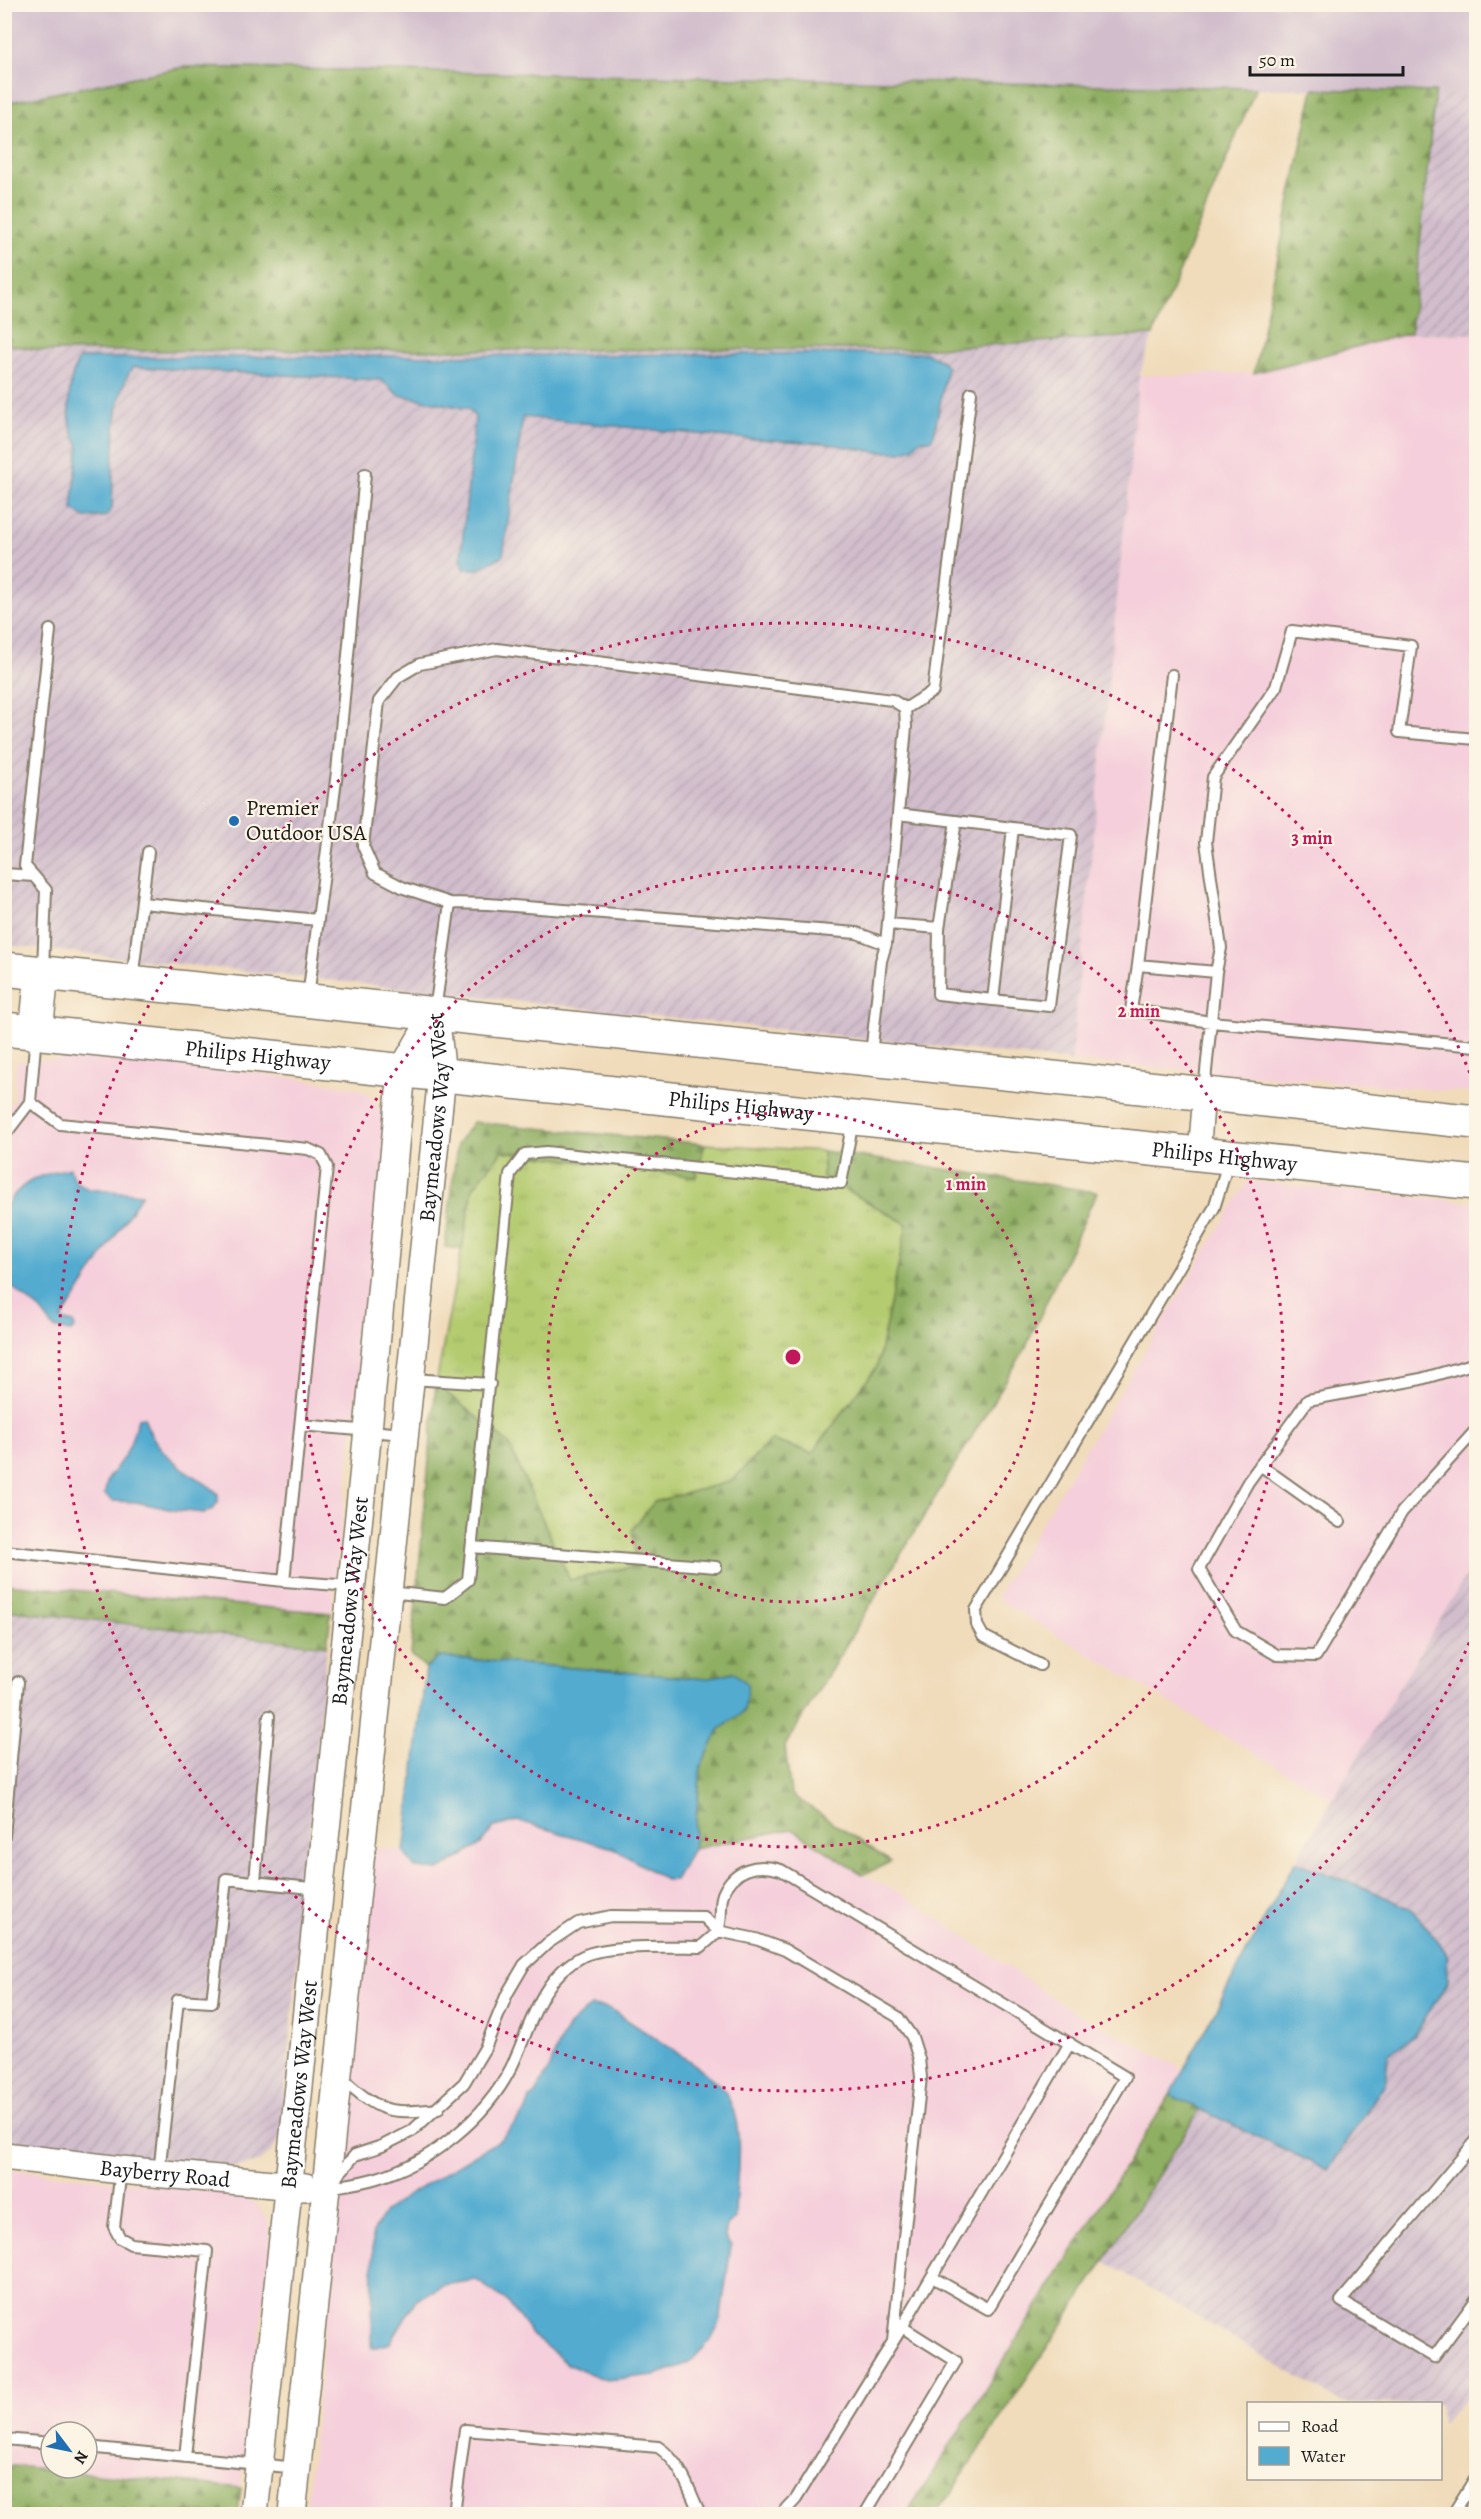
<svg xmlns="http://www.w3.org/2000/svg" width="1481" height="2519" viewBox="0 0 1481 2519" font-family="Alegreya,serif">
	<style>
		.built { fill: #f5cfdb; fill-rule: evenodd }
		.industrial { fill: url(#industrial-furrows); fill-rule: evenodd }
		.railway { fill: #d1bdcc }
		.grass { fill: url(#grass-tufts); stroke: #687446; stroke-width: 1.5 }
		.forest { fill: url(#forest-firs); stroke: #56663f; stroke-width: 1.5 }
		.water { fill: #53acd0; stroke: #386476; stroke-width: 1.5 }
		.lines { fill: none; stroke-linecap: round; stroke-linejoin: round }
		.service-casing { stroke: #867c6b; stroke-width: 14 }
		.minor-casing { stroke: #867c6b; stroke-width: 24 }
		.tertiary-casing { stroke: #867c6b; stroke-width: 30 }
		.primary-casing { stroke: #867c6b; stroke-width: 36 }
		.service { stroke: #fff; stroke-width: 10 }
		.minor { stroke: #fff; stroke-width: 21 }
		.tertiary { stroke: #fff; stroke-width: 27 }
		.primary { stroke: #fff; stroke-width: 33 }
		.ring { fill: none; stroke: #c2185b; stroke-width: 3; stroke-dasharray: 3 6 }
		.poi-dot { fill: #1f6fb2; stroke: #fcf5e5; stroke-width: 2 }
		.labels { text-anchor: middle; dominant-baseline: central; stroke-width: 4.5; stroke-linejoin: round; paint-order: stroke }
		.poi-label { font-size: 22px; fill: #1c1c1c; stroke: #fcf5e5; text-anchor: start }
		.street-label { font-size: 22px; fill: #1c1c1c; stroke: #fcf5e5 }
		.centre { fill: #c2185b; stroke: #fcf5e5; stroke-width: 3 }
		.ring-label { font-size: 18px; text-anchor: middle; font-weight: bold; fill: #c2185b; stroke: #fcf5e5; stroke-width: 4.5; stroke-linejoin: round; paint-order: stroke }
	</style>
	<defs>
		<pattern id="industrial-furrows" width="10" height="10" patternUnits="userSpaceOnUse" patternTransform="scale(1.5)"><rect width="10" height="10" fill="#d1bdcc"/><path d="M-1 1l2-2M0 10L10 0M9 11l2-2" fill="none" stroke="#b3a2af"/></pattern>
		<pattern id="grass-tufts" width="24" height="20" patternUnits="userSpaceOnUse" patternTransform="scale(1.5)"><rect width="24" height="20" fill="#b4cb6f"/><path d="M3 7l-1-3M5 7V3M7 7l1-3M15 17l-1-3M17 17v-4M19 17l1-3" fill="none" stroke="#9aae60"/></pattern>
		<pattern id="forest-firs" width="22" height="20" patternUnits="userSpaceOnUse" patternTransform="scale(1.5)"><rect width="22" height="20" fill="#8faf62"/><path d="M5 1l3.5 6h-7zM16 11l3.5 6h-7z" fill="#748e50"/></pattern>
	</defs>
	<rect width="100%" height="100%" fill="#fcf5e5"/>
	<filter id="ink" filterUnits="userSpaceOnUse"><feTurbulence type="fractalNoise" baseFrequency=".0167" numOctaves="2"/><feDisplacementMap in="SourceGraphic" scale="12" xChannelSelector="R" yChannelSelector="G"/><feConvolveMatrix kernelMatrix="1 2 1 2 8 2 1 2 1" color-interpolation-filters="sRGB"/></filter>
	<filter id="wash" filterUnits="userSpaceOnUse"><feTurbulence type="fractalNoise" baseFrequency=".008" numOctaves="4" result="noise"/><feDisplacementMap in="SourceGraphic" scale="24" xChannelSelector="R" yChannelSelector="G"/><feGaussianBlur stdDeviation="1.35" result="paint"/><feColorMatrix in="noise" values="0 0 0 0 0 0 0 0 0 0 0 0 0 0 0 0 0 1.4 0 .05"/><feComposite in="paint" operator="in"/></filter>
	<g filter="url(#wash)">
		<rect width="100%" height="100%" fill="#f0dbba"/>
		<path class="built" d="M 1411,333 L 1476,334 L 1476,1093 L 1071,1061 L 1139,376 L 1254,373 Z
			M 149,1057 L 351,1087 L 365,1092 L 374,1101 L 385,1118 L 388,1132 L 331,1613 L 5,1584 L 4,1115 L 14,1100 L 17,1061 Z
			M 1248,1181 L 1476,1203 L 1476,1559 L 1332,1800 L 996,1598 Z
			M 518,1821 L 613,1848 L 666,1880 L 675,1880 L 693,1849 L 792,1829 L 863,1875 L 900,1893 L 1072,2011 L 1184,2070 L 907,2514 L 306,2514 L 375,1847 L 404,1852 L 415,1868 L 482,1843 L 494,1827 ZM 591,2006 L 609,2008 L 700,2068 L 707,2078 L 717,2083 L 731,2106 L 738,2134 L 739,2157 L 735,2187 L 725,2239 L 606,2380 L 568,2365 L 532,2335 L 507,2301 L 476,2280 L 443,2285 L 415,2301 L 385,2212 L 405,2197 L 501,2139 L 526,2111 L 530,2098 L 535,2094 L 550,2067 L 558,2045 Z
			M 4,2169 L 233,2193 L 255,2204 L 268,2220 L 271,2242 L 241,2488 L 5,2465 ZM 51,2432 L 87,2432 L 87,2468 L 51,2468 Z"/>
		<path class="industrial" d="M 1435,92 L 1476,96 L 1476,334 L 1411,333 Z
			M 1153,335 L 1139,376 L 1071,1061 L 5,945 L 4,344 L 45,351 L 919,349 ZM 926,353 L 942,361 L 920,440 L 913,448 L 877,452 L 824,443 L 738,438 L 523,417 L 503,555 L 478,569 L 464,569 L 461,556 L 476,417 L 469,409 L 399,395 L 381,380 L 133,367 L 124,380 L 115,431 L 72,509 L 79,445 L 80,358 Z
			M 1476,1559 L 1476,2389 L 1441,2423 L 1440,2404 L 1341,2403 L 1104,2261 L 1200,2109 L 1329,2170 L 1385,2083 L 1388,2055 L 1415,2035 L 1363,1887 L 1295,1862 Z
			M 5,1610 L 327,1646 L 281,2134 L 273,2150 L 259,2162 L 231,2168 L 5,2145 Z"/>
		<path class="railway" d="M 5,5 L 1476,5 L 1476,96 L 1435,92 L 184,67 L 5,103 Z"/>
		<path class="grass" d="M 705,1144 L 823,1151 L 823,1177 L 907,1224 L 877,1367 L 812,1453 L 771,1440 L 732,1481 L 654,1502 L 638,1565 L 570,1580 L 508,1443 L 436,1384 L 473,1188 L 502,1151 L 695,1177 Z"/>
		<path class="forest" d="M 184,67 L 1256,88 L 1153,335 L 919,349 L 45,351 L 5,344 L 5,103 Z
			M 1313,89 L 1435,92 L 1411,333 L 1254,373 Z
			M 473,1122 L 705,1144 L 696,1177 L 502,1151 L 473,1188 L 462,1249 L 445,1247 L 457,1144 Z
			M 823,1151 L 1097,1192 L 1025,1349 L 785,1746 L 791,1794 L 891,1862 L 863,1875 L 792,1829 L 693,1849 L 701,1767 L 719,1730 L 744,1711 L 733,1672 L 706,1679 L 440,1657 L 426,1668 L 411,1655 L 436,1384 L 508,1443 L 570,1580 L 637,1566 L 632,1530 L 654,1502 L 732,1481 L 771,1440 L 812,1453 L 877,1367 L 907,1224 L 823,1177 Z
			M 5,1584 L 331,1613 L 327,1646 L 5,1610 Z
			M 1170,2095 L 1200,2109 L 1104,2261 L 937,2514 L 907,2514 Z
			M 4,2465 L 241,2488 L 238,2514 L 5,2514 Z"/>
		<path class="water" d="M 926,353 L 942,361 L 947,367 L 934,435 L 930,440 L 920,440 L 913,448 L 901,452 L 877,452 L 824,443 L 738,438 L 523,417 L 503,556 L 478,569 L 464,569 L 461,556 L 475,417 L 469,409 L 399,395 L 381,380 L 133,367 C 110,397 114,470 112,508 L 107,516 L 85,518 L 72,509 L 79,445 C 64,425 67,378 80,358 Z
			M 70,1168 L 76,1182 L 88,1189 L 142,1194 L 61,1320 L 74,1323 L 75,1328 L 69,1332 L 54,1328 L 41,1311 L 5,1281 L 4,1212 C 17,1181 40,1175 70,1168 Z
			M 144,1417 C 151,1442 167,1457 188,1472 C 198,1480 209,1484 218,1494 L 218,1502 L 213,1509 L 204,1513 L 174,1510 L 136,1502 L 113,1501 L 105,1495 C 106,1472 119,1469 128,1449 C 132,1440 135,1428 138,1418 Z
			M 440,1657 L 706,1679 L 733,1672 L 748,1684 L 744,1711 L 719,1730 L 701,1767 L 693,1849 L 675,1880 L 666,1880 L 613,1848 L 518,1821 L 494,1827 L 482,1843 L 471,1851 L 439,1870 L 415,1868 L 404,1852 L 426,1668 Z
			M 1295,1862 L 1363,1887 L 1409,1908 L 1427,1927 L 1447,1954 L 1448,1981 L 1415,2035 L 1388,2055 L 1385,2083 L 1328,2170 L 1170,2095 Z
			M 591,2006 L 609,2008 L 700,2068 C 707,2077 718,2081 724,2090 C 748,2127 735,2177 735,2219 L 727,2225 L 725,2238 L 731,2246 L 720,2322 L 710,2341 L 689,2363 L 655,2375 L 606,2380 L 569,2365 L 532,2335 L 507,2301 L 476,2280 L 443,2285 L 415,2301 L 390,2343 L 372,2348 L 373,2232 L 385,2212 L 405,2197 L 501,2139 L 526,2111 L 530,2098 L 535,2094 L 550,2067 L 558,2045 L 569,2026 Z"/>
	</g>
	<g filter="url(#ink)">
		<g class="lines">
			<g class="service-casing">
				<path id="service" d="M 1172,675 L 1138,965 L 1216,972 L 1204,1091
					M 905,709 L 933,691 L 971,393
					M 4,874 L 34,876
					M 142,903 L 318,920
					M 450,903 L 404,888 L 375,873 L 363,846 L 379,701 L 398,677 L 420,664 L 497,649 L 892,700 L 905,708 L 906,727 L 886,944
					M 888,924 L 939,928 L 938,994 L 1049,1006 L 1071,835 L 898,814
					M 939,928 L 956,821
					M 1138,965 L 1131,1010 L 1211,1022 L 1476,1046
					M 43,970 L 46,890 L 25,866 L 50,630
					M 1216,972 L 1221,948 L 1206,842 L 1213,777 L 1276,687 L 1292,631 L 1411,646 L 1399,732 L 1476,739
					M 132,980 L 148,852
					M 308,997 L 337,772 L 365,474
					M 993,1000 L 1013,828
					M 435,1011 L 450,903 L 488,904 L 857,933 L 886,944 L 881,961 L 871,1055
					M 4,1136 L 30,1102 L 36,1034
					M 1476,1363 L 1421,1379 L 1308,1400 L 1248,1482 L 1199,1569 L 1236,1631 L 1277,1655 L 1316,1656 L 1402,1512 L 1476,1430
					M 411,1379 L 490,1384
					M 301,1425 L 404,1434
					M 1260,1465 L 1340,1522
					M 472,1547 L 716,1567
					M 4,1551 L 284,1581 L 327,1167 L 321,1155 L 308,1149 L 60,1124 L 30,1102
					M 284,1581 L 351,1586
					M 389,1592 L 445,1598 L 468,1580 L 510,1174 L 525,1154 L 546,1152 L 841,1183 L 853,1121
					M 1040,1665 L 983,1636 L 977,1625 L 976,1610 L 1214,1208 L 1229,1160
					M 4,1836 L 18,1682
					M 255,1882 L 269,1716
					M 339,2076 C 380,2111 383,2115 438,2109
					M 1476,2141 L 1341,2301 L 1434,2357 L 1476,2300
					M 121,2170 L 114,2227 L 120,2238 L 131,2244 L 207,2251 L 185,2457
					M 159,2173 L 178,2000 L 212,2002 L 226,1879 L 320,1889
					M 333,2181 L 355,2155 L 382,2146 L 412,2131 L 464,2083 L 485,2048 L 507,1994 L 524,1965 L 548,1943 L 578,1923 L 611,1916 L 704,1917 L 718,1931 L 756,1939 L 785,1950 L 898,2017 L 912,2037 L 919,2059 L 921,2077 L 893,2341
					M 327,2188 C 344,2185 361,2183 377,2178 C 431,2162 485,2119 511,2068 C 531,2027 539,1978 583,1956 C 608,1944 672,1947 701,1947 C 706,1942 715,1936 718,1930 C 723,1920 719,1905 723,1894 C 734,1868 757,1863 781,1870 L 1125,2077 L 988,2309 L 932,2277
					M 4,2439 L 51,2443
					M 87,2447 L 297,2468
					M 454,2514 L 465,2430 L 658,2447 C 681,2462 689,2490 700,2514
					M 782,2514 L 796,2499 L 902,2327 L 1070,2043
					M 865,2514 L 956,2361 L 902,2327
					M 1453,2514 L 1476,2477"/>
			</g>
			<g class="minor-casing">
				<path id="minor" d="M 1199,1154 L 1204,1094"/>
			</g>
			<g class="tertiary-casing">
				<g id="tertiary">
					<path id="s1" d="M 4,2156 L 121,2170 L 305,2187"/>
					<path id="s2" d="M 254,2514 L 368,1430 L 402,1071 L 435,1014"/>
					<path id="s3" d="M 292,2514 L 442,1075 L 435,1014"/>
				</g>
			</g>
			<g class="primary-casing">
				<g id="primary">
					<path d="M 4,969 L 1476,1122"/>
					<path id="s4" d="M 4,1029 L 1476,1183"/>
					<path d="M 36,1032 L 42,973"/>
				</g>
			</g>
			<use href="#service" class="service"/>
			<use href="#minor" class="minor"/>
			<use href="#tertiary" class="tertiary"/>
			<use href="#primary" class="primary"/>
		</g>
	</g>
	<g class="ring">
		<circle cx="793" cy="1357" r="245"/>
		<circle cx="793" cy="1357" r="490"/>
		<path d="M1476 1626A734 734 0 1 1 1476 1088"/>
	</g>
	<circle class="poi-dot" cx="234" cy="821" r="6"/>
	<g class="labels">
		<g class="poi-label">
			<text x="246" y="808">Premier<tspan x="246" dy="25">Outdoor USA</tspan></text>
		</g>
		<g class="street-label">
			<text stroke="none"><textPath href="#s4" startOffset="255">Philips Highway</textPath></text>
			<text stroke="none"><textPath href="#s4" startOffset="741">Philips Highway</textPath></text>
			<text stroke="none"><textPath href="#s3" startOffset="1404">Baymeadows Way West</textPath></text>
			<text stroke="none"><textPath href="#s4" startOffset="1227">Philips Highway</textPath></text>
			<text stroke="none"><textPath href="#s2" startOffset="918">Baymeadows Way West</textPath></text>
			<text stroke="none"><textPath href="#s2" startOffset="432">Baymeadows Way West</textPath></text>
			<text stroke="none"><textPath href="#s1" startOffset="162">Bayberry Road</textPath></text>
		</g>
	</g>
	<circle cx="793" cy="1357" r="9" class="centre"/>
	<g class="ring-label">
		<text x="1312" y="844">3 min</text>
		<text x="1139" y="1017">2 min</text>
		<text x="966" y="1190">1 min</text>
	</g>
	<rect width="1481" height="2519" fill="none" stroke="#fcf5e5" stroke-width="24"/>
	<rect x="1247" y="2402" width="195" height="78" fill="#fcf5e5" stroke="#a29e95" stroke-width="1.5"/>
	<rect x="1259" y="2422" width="30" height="9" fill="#ffffff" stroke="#a29e95" stroke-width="1.5"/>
	<text x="1301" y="2432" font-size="18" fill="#1c1c1c">Road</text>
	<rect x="1259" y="2447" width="30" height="18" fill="#53acd0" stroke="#a29e95" stroke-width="1.5"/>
	<text x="1301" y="2462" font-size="18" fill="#1c1c1c">Water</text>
	<g transform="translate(69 2450) rotate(122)"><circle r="28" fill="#fcf5e5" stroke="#a29e95" stroke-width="1.5"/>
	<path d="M0-4.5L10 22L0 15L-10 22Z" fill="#1f6fb2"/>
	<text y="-9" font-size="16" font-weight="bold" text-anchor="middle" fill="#1c1c1c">N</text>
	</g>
	<path d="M1250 66v9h153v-9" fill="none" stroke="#1c1c1c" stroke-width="3"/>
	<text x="1259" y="66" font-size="18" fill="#1c1c1c" stroke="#fcf5e5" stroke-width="4.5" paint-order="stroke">50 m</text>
</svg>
